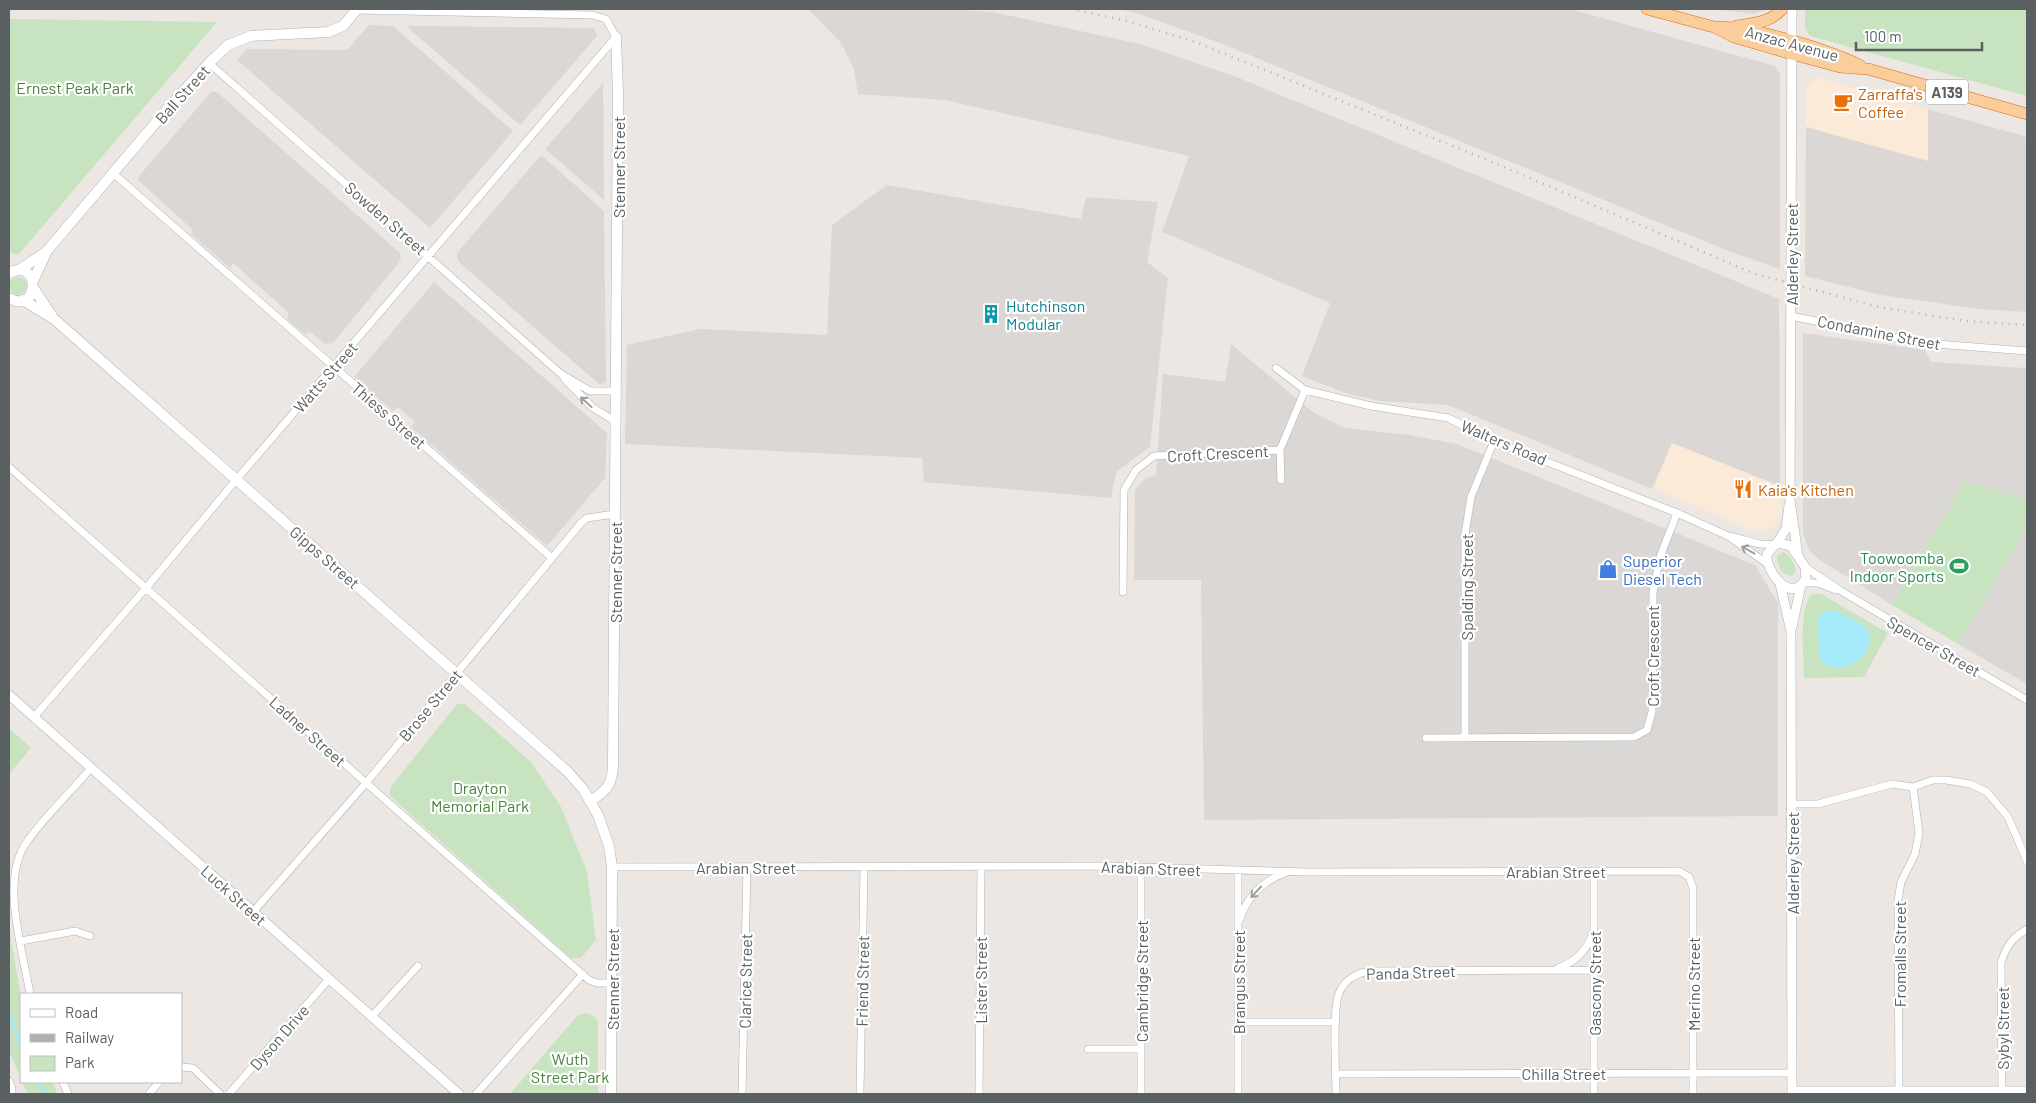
<svg xmlns="http://www.w3.org/2000/svg" width="2036" height="1103" viewBox="0 0 2036 1103" font-family="Barlow,sans-serif">
	<style>
		.commercial { fill: #fcead8 }
		.industrial { fill: #dbd7d4 }
		.green { fill: #c8e3bf }
		.water { fill: #a4eafa }
		.lines { fill: none; stroke-linecap: round; stroke-linejoin: round }
		.stream { stroke: #a4eafa; stroke-width: 2.5 }
		.minor-casing { stroke: #aeb2b4; stroke-width: 8 }
		.tertiary-casing { stroke: #aeb2b4; stroke-width: 10 }
		.secondary-casing { stroke: #adb2b5; stroke-width: 11 }
		.trunk-casing { stroke: #e36a0c; stroke-width: 12 }
		.minor { stroke: #fff; stroke-width: 7 }
		.tertiary { stroke: #fff; stroke-width: 9 }
		.secondary { stroke: #fff; stroke-width: 10 }
		.trunk { stroke: #f9ce9c; stroke-width: 11 }
		.rail { stroke: #afb0b0; stroke-width: 2.5; stroke-dasharray: 1 6; stroke-linecap: butt }
		.oneway { stroke: #9ca0a1 }
		.labels { text-anchor: middle; dominant-baseline: central; stroke-width: 4.5; stroke-linejoin: round; paint-order: stroke }
		.shield { fill: #fff; stroke: #8c9091; stroke-width: 1 }
		.shield-label { font-size: 15px; font-weight: bold; fill: #5a6062 }
		.street-label { font-size: 16px; fill: #5a6062; stroke: #fff }
		.park-label { font-size: 16px; fill: #488239; stroke: #fff }
		.food-label { font-size: 16px; fill: #c56008; stroke: #fff; text-anchor: start }
		.culture-label { font-size: 16px; fill: #0d838f; stroke: #fff; text-anchor: start }
		.leisure-label { font-size: 16px; fill: #27864d; stroke: #fff; text-anchor: end }
		.shop-label { font-size: 16px; fill: #366cbe; stroke: #fff; text-anchor: start }
	</style>
	<rect width="100%" height="100%" fill="#ece7e2"/>
	<path class="commercial" d="M 1818,78 L 1928,109 L 1928,161 L 1806,127 L 1805,88 Z
		M 1672,442 L 1780,486 L 1781,512 L 1777,525 L 1766,532 L 1753,531 L 1653,488 Z"/>
	<path class="industrial" d="M 808,9 L 941,9 L 993,12 L 1140,44 L 1234,76 L 1779,299 L 1780,486 L 1672,443 L 1652,489 L 1448,405 L 1380,401 L 1345,393 L 1302,376 L 1330,303 L 1162,232 L 1189,156 L 945,100 L 858,94 L 854,69 L 841,43 Z
		M 1118,9 L 1570,9 L 1775,66 L 1780,74 L 1780,269 L 1731,252 L 1220,43 L 1136,13 Z
		M 1714,9 L 1768,9 L 1753,14 Z
		M 369,25 L 393,26 L 513,131 L 430,228 L 237,60 L 246,49 L 347,50 Z
		M 406,26 L 594,28 L 597,36 L 520,125 Z
		M 603,83 L 604,200 L 545,149 Z
		M 211,92 L 217,92 L 400,253 L 401,260 L 333,343 L 325,344 L 309,331 L 306,335 L 287,319 L 289,313 L 233,263 L 230,268 L 191,234 L 193,230 L 139,181 L 139,176 Z
		M 1928,109 L 2027,137 L 2027,312 L 1979,309 L 1881,295 L 1805,276 L 1806,127 L 1928,161 Z
		M 541,155 L 604,211 L 606,382 L 600,385 L 458,261 L 457,253 Z
		M 887,185 L 1081,219 L 1086,197 L 1158,202 L 1147,262 L 1168,278 L 1150,447 L 1116,472 L 1111,498 L 924,482 L 922,458 L 625,444 L 627,345 L 700,329 L 827,335 L 832,225 Z
		M 434,282 L 607,433 L 605,478 L 547,546 L 411,427 L 415,422 L 398,407 L 393,411 L 354,377 Z
		M 1803,333 L 1925,350 L 1931,362 L 2025,368 L 2027,364 L 2027,500 L 1965,481 L 1892,605 L 1820,560 L 1809,550 L 1803,533 Z
		M 1231,344 L 1314,413 L 1345,428 L 1410,435 L 1457,444 L 1755,565 L 1778,603 L 1778,816 L 1204,820 L 1201,580 L 1134,580 L 1135,490 L 1145,479 L 1156,475 L 1163,374 L 1225,382 Z
		M 2027,527 L 2027,684 L 1958,644 Z"/>
	<path class="green" d="M 1805,9 L 2027,9 L 2027,96 L 1810,36 L 1805,29 Z
		M 9,19 L 217,22 L 19,254 L 13,254 L 9,250 Z
		M9 286a9 9 0 1 1 18 0a9 9 0 1 1-18 0Z
		M 1965,481 L 2027,500 L 2027,527 L 1958,644 L 1892,605 Z
		M 1783,552 C 1791,555 1794,563 1796,571 L 1792,576 C 1782,576 1776,564 1777,555 Z
		M 1812,594 L 1821,594 L 1888,633 L 1864,677 L 1804,678 C 1804,657 1798,608 1812,594 Z
		M 457,704 L 465,704 L 531,762 L 561,807 L 587,872 L 596,940 L 581,958 L 571,958 L 390,796 L 390,788 Z
		M 9,728 L 31,748 L 9,774 Z
		M 9,927 L 21,998 L 21,1079 L 9,1051 Z
		M 586,1013 L 593,1015 L 598,1022 L 598,1094 L 510,1094 L 578,1015 Z
		M 22,1082 L 53,1082 L 57,1094 L 28,1094 Z"/>
	<path class="water" d="M 1834,610 L 1863,625 L 1870,634 C 1872,660 1836,680 1819,658 L 1818,618 L 1825,611 Z"/>
	<g class="lines">
		<path class="stream" d="M 9,1011 L 21,1049
			M 38,1082 L 45,1094"/>
		<g class="minor-casing">
			<path id="minor" d="M 209,63 L 561,374 L 590,391 L 617,391
				M 114,174 L 552,558
				M 1791,316 L 1923,343 L 2027,351
				M 1276,368 L 1305,390 L 1371,406 L 1448,418 L 1494,441 L 1677,513 L 1728,536 L 1769,565
				M 564,378 L 592,407 L 616,422
				M 9,467 L 589,980 L 597,983 L 612,983
				M 1281,480 L 1280,450 L 1305,390
				M 1728,536 C 1744,538 1758,547 1774,544
				M 1805,567 L 1841,591 L 2027,700
				M 1803,583 L 1818,583 L 1836,590
				M 1123,592 L 1124,490 L 1136,470 L 1154,456 L 1280,450
				M 34,717 L 146,588 L 236,480 L 616,37 L 606,19 L 592,15 L 356,10
				M 1465,737 L 1465,534 L 1471,497 L 1494,441
				M 1426,738 L 1634,737 L 1647,730 L 1652,712 L 1653,592 L 1660,557 L 1677,513
				M 1792,804 L 1818,804 L 1892,784 L 1913,787 L 1933,780 L 1946,780 L 1970,784 L 1987,792 L 2008,817 L 2027,861
				M 612,867 L 1104,866 L 1308,872 L 1679,871 L 1689,877 L 1693,888 L 1693,1094
				M 1594,871 L 1594,1094
				M 253,912 L 366,783 L 581,523 L 587,518 L 615,514
				M 1240,919 C 1247,897 1263,881 1285,873
				M 21,941 L 75,931 L 90,936
				M 1558,968 C 1575,962 1587,950 1593,933
				M 30,994 C 23,951 0,881 26,843 C 45,816 70,793 91,768
				M 372,1016 L 418,966
				M 1238,1022 L 1336,1022
				M 1088,1049 L 1141,1049
				M 181,1067 L 193,1068 L 220,1094
				M 1336,1074 L 1792,1073
				M 9,1081 L 12,1089 L 11,1094
				M 63,1082 L 68,1094
				M 1792,1090 L 2027,1090
				M 2002,1092 L 2001,963 C 2006,946 2012,938 2027,929
				M 149,1094 L 159,1082
				M 229,1094 L 329,979
				M 476,1094 L 583,974
				M 742,1094 L 747,867
				M 860,1094 L 864,867
				M 979,1094 L 981,867
				M 1141,1094 L 1141,868
				M 1238,1094 L 1238,870
				M 1336,1094 C 1336,1072 1332,1010 1339,993 C 1345,979 1358,972 1372,971 L 1594,970
				M 1899,1094 L 1898,900 L 1901,882 L 1915,854 L 1919,833 L 1913,787"/>
		</g>
		<g class="tertiary-casing">
			<path id="tertiary" d="M 1792,9 L 1790,500 L 1798,556
				M 1777,543 L 1791,546 L 1805,567 L 1806,578 C 1793,606 1765,572 1767,554 Z
				M 1777,543 L 1786,529 L 1789,505
				M 1780,584 L 1791,631 L 1792,1094
				M 1792,627 L 1801,585
				M 9,695 L 459,1094"/>
		</g>
		<g class="secondary-casing">
			<path id="secondary" d="M 19,270 L 46,252 L 169,107 L 209,63 L 228,45 L 251,36 L 328,32 L 343,26 L 357,9
				M 9,273 C 41,256 40,316 9,298
				M 33,281 L 46,253
				M 34,289 L 52,316
				M 23,300 L 54,319 L 567,771 L 583,789 L 598,815 L 609,846 L 612,867 L 611,1094
				M 591,800 C 608,791 613,782 613,763 L 618,94 L 616,37"/>
		</g>
		<g class="trunk-casing">
			<path id="trunk" d="M 1647,9 L 1714,27 L 1734,37 L 1792,54 L 1840,67 L 1868,69 L 2027,114
				M 1737,26 C 1754,23 1770,23 1782,9
				M 1716,27 C 1752,26 1829,50 1861,66"/>
		</g>
		<use href="#minor" class="minor"/>
		<use href="#tertiary" class="tertiary"/>
		<use href="#secondary" class="secondary"/>
		<use href="#trunk" class="trunk"/>
		<path class="rail" d="M 1071,9 L 1128,21 L 1198,43 L 1497,164 L 1755,274 L 1879,307 L 1965,321 L 2027,325"/>
	</g>
	<defs><path id="oneway-shaft" d="M-6 0H5M1.5-3L5.5 0L1.5 3" fill="none" stroke-width="1.6" stroke-linecap="round" stroke-linejoin="round" transform="scale(1.25)"/></defs>
	<g class="oneway">
		<use href="#oneway-shaft" transform="translate(586 402) rotate(-138)"/>
		<use href="#oneway-shaft" transform="translate(1748 550) rotate(-151)"/>
		<use href="#oneway-shaft" transform="translate(1256 892) rotate(133)"/>
	</g>
	<defs>
		<g id="cafe-bare" transform="scale(1.5)"><path d="M-5.5-4.5H6V0H3Q3 3.5 0 3.5H-2.5Q-5.5 3.5-5.5 0ZM3-3.2v2h1.7v-2ZM-6 4.5H4V6H-6Z" fill="#e8710a" stroke="#fff" stroke-width="2.5" paint-order="stroke"/></g>
		<g id="building-bare" transform="scale(1.5)"><path d="M-4-6H4V6H1V3H-1V6H-4ZM-2.5-4.3h1.7v1.8h-1.7ZM.8-4.3h1.7v1.8H.8ZM-2.5-1h1.7V.8h-1.7ZM.8-1h1.7V.8H.8Z" fill="#0f9aa8" stroke="#fff" stroke-width="2.5" paint-order="stroke"/></g>
		<g id="restaurant-bare" transform="scale(1.5)"><path d="M-5-6h1v4h1v-4h1v4h1v-4h1v5L-1.5 .5V6h-2V.5L-5-1ZM5-6V6H3V1.5H1.5Q1.5-4 5-6Z" fill="#e8710a" stroke="#fff" stroke-width="2.5" paint-order="stroke"/></g>
		<g id="stadium-bare" transform="scale(1.5)"><path d="M0-5a6.5 5 0 1 0 0 10a6.5 5 0 1 0 0-10ZM-3.5-1.8h7v3.6h-7Z" fill="#2e9e5b" stroke="#fff" stroke-width="2.5" paint-order="stroke"/></g>
		<g id="shop-bare" transform="scale(1.5)"><path d="M-5-2.5h2.3a2.7 3.5 0 0 1 5.4 0H5L5.5 6h-11ZM-1.5-2.5h3a1.5 2.3 0 0 0-3 0Z" fill="#3f7fe0" stroke="#fff" stroke-width="2.5" paint-order="stroke"/></g>
	</defs>
	<g fill-rule="evenodd">
		<use href="#cafe-bare" x="1843" y="102"/>
		<use href="#building-bare" x="991" y="314"/>
		<use href="#restaurant-bare" x="1743" y="489"/>
		<use href="#stadium-bare" x="1959" y="566"/>
		<use href="#shop-bare" x="1608" y="569"/>
	</g>
	<g class="labels">
		<rect class="shield" x="1926" y="79.5" width="42" height="25" rx="4"/>
		<g class="shield-label">
			<text x="1947" y="92">A139</text>
		</g>
		<g class="street-label">
			<text transform="translate(1792 43) rotate(15)">Anzac Avenue</text>
			<text transform="translate(182 94) rotate(-48)">Ball Street</text>
			<text transform="translate(618 167) rotate(-90)">Stenner Street</text>
			<text transform="translate(386 218) rotate(41)">Sowden Street</text>
			<text transform="translate(1791 254) rotate(-90)">Alderley Street</text>
			<text transform="translate(1879 332) rotate(11)">Condamine Street</text>
			<text transform="translate(325 377) rotate(-49)">Watts Street</text>
			<text transform="translate(389 415) rotate(41)">Thiess Street</text>
			<text transform="translate(1504 442) rotate(23)">Walters Road</text>
			<text transform="translate(1218 453) rotate(-3)">Croft Crescent</text>
			<text transform="translate(325 557) rotate(41)">Gipps Street</text>
			<text transform="translate(615 572) rotate(-90)">Stenner Street</text>
			<text transform="translate(1466 587) rotate(-90)">Spalding Street</text>
			<text transform="translate(1934 646) rotate(30)">Spencer Street</text>
			<text transform="translate(1652 656) rotate(-90)">Croft Crescent</text>
			<text transform="translate(430 705) rotate(-50)">Brose Street</text>
			<text transform="translate(308 731) rotate(42)">Ladner Street</text>
			<text transform="translate(1792 863) rotate(-90)">Alderley Street</text>
			<text x="746" y="867">Arabian Street</text>
			<text transform="translate(1151 868) rotate(2)">Arabian Street</text>
			<text x="1556" y="871">Arabian Street</text>
			<text transform="translate(234 895) rotate(42)">Luck Street</text>
			<text transform="translate(1899 954) rotate(-90)">Fromalls Street</text>
			<text transform="translate(1411 972) rotate(-2)">Panda Street</text>
			<text transform="translate(612 979) rotate(-90)">Stenner Street</text>
			<text transform="translate(980 980) rotate(-90)">Lister Street</text>
			<text transform="translate(745 981) rotate(-89)">Clarice Street</text>
			<text transform="translate(862 981) rotate(-89)">Friend Street</text>
			<text transform="translate(1141 981) rotate(-90)">Cambridge Street</text>
			<text transform="translate(1238 982) rotate(-90)">Brangus Street</text>
			<text transform="translate(1594 983) rotate(-90)">Gascony Street</text>
			<text transform="translate(1693 984) rotate(-90)">Merino Street</text>
			<text transform="translate(2002 1028) rotate(-90)">Sybyl Street</text>
			<text transform="translate(279 1037) rotate(-49)">Dyson Drive</text>
			<text x="1564" y="1073">Chilla Street</text>
		</g>
		<g class="park-label">
			<text x="75" y="87">Ernest Peak Park</text>
			<text x="480" y="787">Drayton<tspan x="480" dy="18">Memorial Park</tspan></text>
			<text x="570" y="1058">Wuth<tspan x="570" dy="18">Street Park</tspan></text>
		</g>
		<g class="food-label">
			<text x="1858" y="93">Zarraffa's<tspan x="1858" dy="18">Coffee</tspan></text>
			<text x="1758" y="489">Kaia's Kitchen</text>
		</g>
		<g class="culture-label">
			<text x="1006" y="305">Hutchinson<tspan x="1006" dy="18">Modular</tspan></text>
		</g>
		<g class="leisure-label">
			<text x="1944" y="557">Toowoomba<tspan x="1944" dy="18">Indoor Sports</tspan></text>
		</g>
		<g class="shop-label">
			<text x="1623" y="560">Superior<tspan x="1623" dy="18">Diesel Tech</tspan></text>
		</g>
	</g>
	<rect width="2036" height="1103" fill="none" stroke="#5a6062" stroke-width="20"/>
	<rect x="20" y="993" width="162" height="90" fill="#ffffff" stroke="#bdbfc0"/>
	<rect x="30" y="1009" width="25" height="8" fill="#ffffff" stroke="#bdbfc0"/>
	<text x="65" y="1018" font-size="15" fill="#5a6062">Road</text>
	<rect x="30" y="1034" width="25" height="8" fill="#afb0b0" stroke="#bdbfc0"/>
	<text x="65" y="1043" font-size="15" fill="#5a6062">Railway</text>
	<rect x="30" y="1056" width="25" height="15" fill="#c8e3bf" stroke="#bdbfc0"/>
	<text x="65" y="1068" font-size="15" fill="#5a6062">Park</text>
	<path d="M1856 42v8h126v-8" fill="none" stroke="#5a6062" stroke-width="2.5"/>
	<text x="1864" y="42" font-size="15" fill="#5a6062" stroke="#ffffff" stroke-width="4" paint-order="stroke">100 m</text>
</svg>
